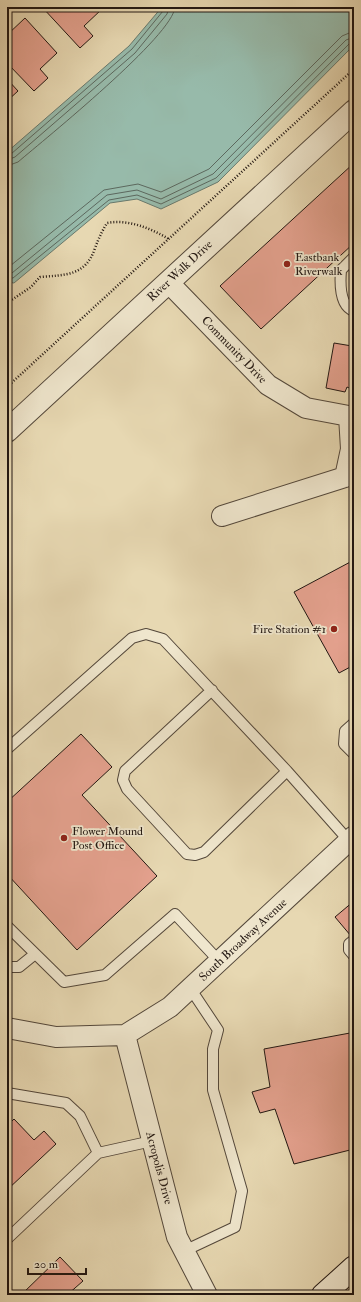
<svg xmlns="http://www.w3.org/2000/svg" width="361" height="1302" viewBox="0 0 361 1302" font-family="'IM FELL Double Pica',serif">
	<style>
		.water { fill: #97baaa; stroke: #68796d }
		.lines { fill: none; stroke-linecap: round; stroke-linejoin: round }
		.shore { stroke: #5c685e; stroke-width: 1 }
		.building { fill: #e4a18e; stroke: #221712 }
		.service-casing { stroke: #53473a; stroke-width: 12 }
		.minor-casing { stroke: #53473a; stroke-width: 22 }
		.tertiary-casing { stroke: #53473a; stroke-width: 24 }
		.secondary-casing { stroke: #221712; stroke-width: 24 }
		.path { stroke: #221712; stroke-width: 2.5; stroke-dasharray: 1 2; stroke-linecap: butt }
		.service { stroke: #efe6cd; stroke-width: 10 }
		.minor { stroke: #efe6cd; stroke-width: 20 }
		.tertiary { stroke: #efe6cd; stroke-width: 22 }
		.secondary { stroke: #efe6cd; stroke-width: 22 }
		.poi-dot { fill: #8f2418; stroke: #efe6cd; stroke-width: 1.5 }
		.labels { text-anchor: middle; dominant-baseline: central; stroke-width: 3.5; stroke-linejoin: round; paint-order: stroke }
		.poi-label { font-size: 12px; fill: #221712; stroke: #efe6cd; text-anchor: start }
		.street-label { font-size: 12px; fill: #221712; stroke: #efe6cd }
	</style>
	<rect width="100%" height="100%" fill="#e7d8b2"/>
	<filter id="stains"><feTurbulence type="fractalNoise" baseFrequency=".005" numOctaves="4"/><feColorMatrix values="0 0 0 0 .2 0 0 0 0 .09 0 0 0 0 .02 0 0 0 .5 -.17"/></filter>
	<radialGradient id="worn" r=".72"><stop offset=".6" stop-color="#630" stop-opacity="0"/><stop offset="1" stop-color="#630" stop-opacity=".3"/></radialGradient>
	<path class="water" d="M 162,7 L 354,7 L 354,45 L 218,182 L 161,209 L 137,199 L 110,203 L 14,283 L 7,282 L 7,152 L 129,46 Z"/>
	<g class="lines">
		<path class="shore" d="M 7,155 L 11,154 L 132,49 L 163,11 L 164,7
			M 7,160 L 15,157 L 135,53 L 167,14 L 169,7
			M 7,166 L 18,162 C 45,139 174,35 175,7
			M 7,267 L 10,266 L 104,190 L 138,184 L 161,192 L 209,169 L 342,36 L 354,31
			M 7,273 L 12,273 L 107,195 L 137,190 L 161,199 L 213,174 L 346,40 L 354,37
			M 7,278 L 13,278 L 109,200 L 137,195 L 161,204 L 216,178 L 350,43 L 354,42"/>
	</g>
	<path class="building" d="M 42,7 L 100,7 L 102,9 L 84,26 L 93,36 L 80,48 Z
		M 25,18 L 57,53 L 40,69 L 48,78 L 34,91 L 7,63 L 7,35 Z
		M 7,79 L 18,91 L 7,101 Z
		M 354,163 L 354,243 L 261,329 L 220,286 Z
		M 334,343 L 352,346 L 354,343 L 354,390 L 347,387 L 345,392 L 326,388 Z
		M 354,560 L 354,665 L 339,673 L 294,592 Z
		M 81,734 L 112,767 L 82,795 L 157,876 L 77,950 L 7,874 L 7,802 Z
		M 354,901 L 354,933 L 351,936 L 335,917 Z
		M 350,1033 L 354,1049 L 354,1149 L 294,1164 L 275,1109 L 260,1113 L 252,1092 L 270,1087 L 264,1049 Z
		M 14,1119 L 34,1140 L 44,1131 L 56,1144 L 7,1190 L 7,1126 Z
		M 60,1257 L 83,1281 L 67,1295 L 21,1295 Z"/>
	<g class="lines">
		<g class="service-casing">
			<path id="service" d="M 354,257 L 341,270 C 340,282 339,306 354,311
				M 212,690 L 125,771 L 123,780 L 127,789 L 187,854 L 195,855 L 204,852 L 287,771
				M 354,723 L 345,731 L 344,744 L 354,754
				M 7,749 L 132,638 L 146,634 L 163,639 L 287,771 L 349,841
				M 7,926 L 64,982 L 105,975 L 175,914 L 219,961
				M 354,940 L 349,944 L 349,950 L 354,956
				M 7,967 L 19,967 L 35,954
				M 7,1093 L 66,1103 L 80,1116 L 98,1153
				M 7,1239 L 98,1153 L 152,1141
				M 184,1251 L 235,1227 L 242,1191 L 213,1090 L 213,1049 L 218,1030 L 190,988"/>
		</g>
		<g class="minor-casing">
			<path id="minor" d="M 168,282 L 268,385 L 306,408 L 354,417
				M 345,477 L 351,449 L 349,416
				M 222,516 L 345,477 L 354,472
				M 7,1028 L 56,1037 L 125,1035
				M 125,1035 L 170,1007 L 354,836
				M 125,1035 L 177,1237 L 207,1295"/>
		</g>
		<g class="tertiary-casing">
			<path id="tertiary" d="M 7,431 L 354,111"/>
		</g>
		<g class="secondary-casing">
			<path id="secondary" d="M 323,1295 L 354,1267"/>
		</g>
		<path class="path" d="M 7,303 L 31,287 L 40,277 C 65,275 86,276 95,248 C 99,238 101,233 107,223 C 128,219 150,228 169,239
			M 7,387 L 354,69"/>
		<use href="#service" class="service"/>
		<use href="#minor" class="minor"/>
		<use href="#tertiary" class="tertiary"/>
		<use href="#secondary" class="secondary"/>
	</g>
	<g class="poi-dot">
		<circle cx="287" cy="264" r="4"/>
		<circle cx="334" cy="629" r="4"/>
		<circle cx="64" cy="838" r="4"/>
	</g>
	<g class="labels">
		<g class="poi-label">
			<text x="295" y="257">Eastbank<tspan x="295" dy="14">Riverwalk</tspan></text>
			<text x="326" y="629" text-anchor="end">Fire Station #1</text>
			<text x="72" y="831">Flower Mound<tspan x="72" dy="14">Post Office</tspan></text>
		</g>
		<g class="street-label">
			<text transform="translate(180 271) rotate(-43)">River Walk Drive</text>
			<text transform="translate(234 350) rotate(46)">Community Drive</text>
			<text transform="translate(243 940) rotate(-43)">South Broadway Avenue</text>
			<text transform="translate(159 1168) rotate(75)">Acropolis Drive</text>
		</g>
	</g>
	<rect width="361" height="1302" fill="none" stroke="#e7d8b2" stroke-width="24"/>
	<rect x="8" y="8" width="345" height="1286" fill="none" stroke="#221712" stroke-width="2"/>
	<rect x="12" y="12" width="337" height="1278" fill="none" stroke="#221712"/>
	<path d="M28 1268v6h58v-6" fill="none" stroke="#221712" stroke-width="2"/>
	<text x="34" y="1268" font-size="12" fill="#221712" stroke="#efe6cd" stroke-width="3" paint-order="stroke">20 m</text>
	<rect width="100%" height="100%" filter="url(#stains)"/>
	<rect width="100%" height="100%" fill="url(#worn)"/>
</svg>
